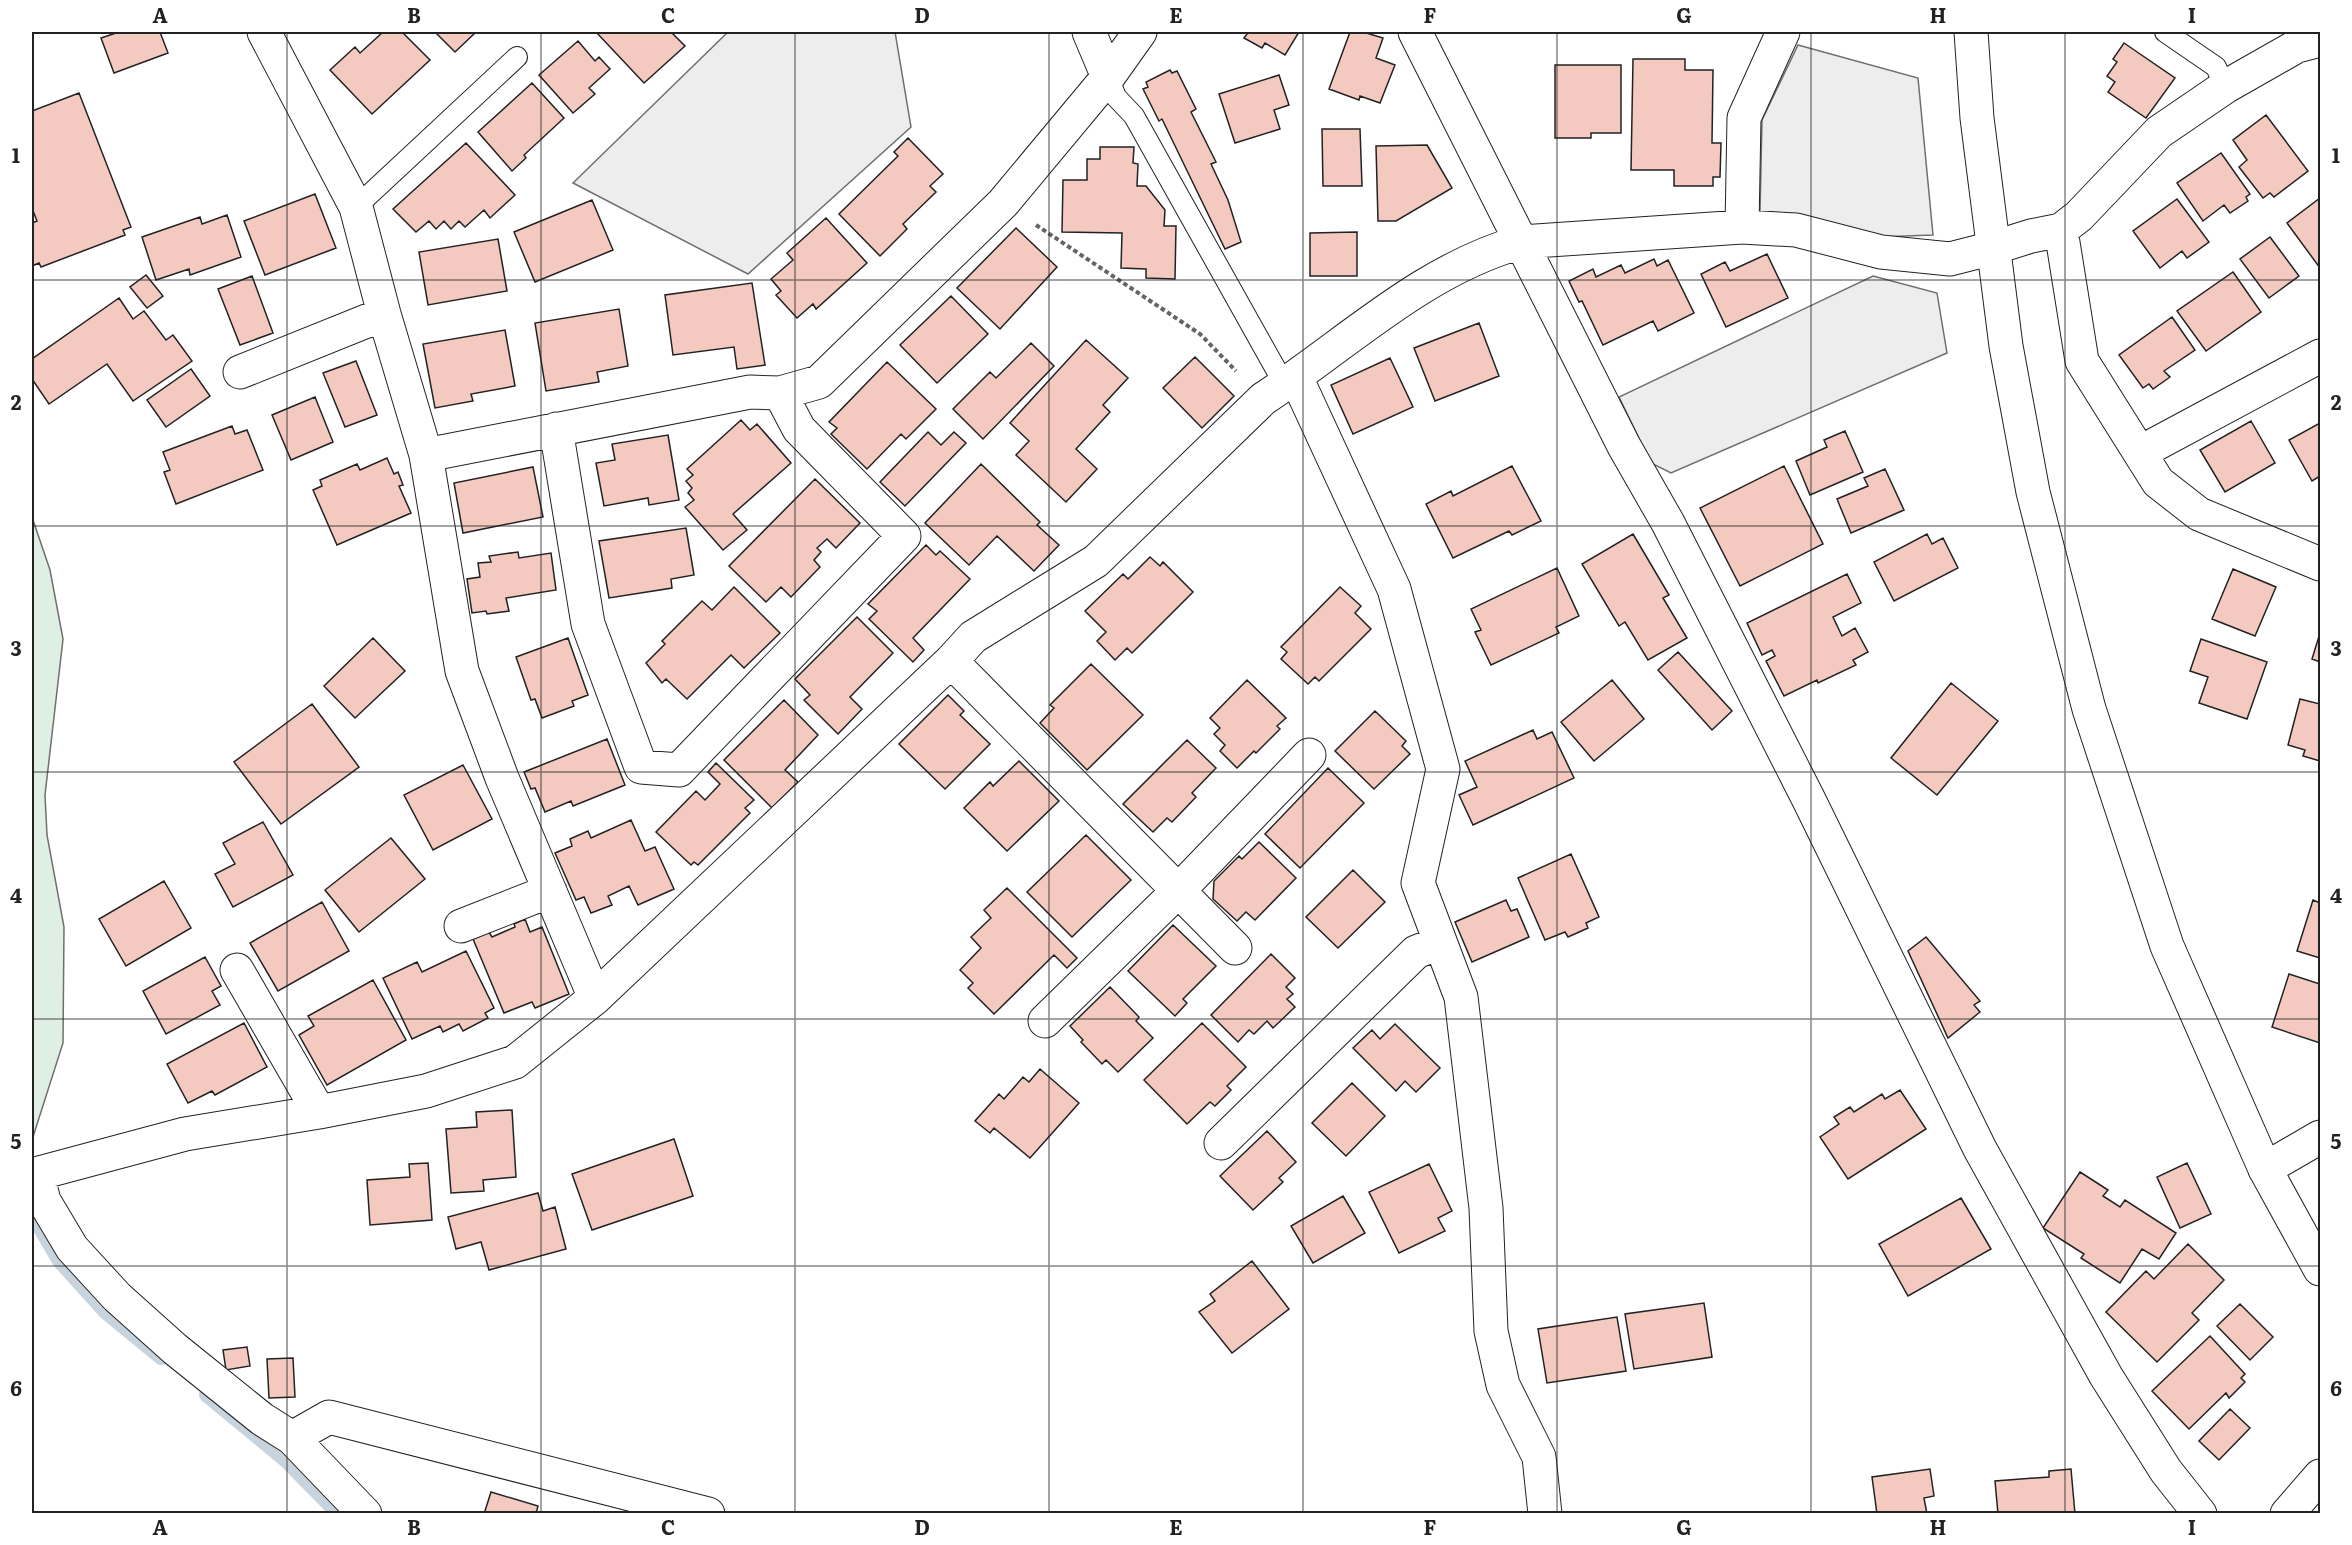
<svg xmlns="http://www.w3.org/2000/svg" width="2352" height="1545" viewBox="0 0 2352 1545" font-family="Literata,serif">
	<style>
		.green { fill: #e0efe3; stroke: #6f6f6f; stroke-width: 1.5 }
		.parking { fill: #ededed; stroke: #6f6f6f; stroke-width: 1.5 }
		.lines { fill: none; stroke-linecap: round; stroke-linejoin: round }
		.stream { stroke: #c7d3dd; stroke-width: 14 }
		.building { fill: #f3c9c0; stroke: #222; stroke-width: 1.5 }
		.service-casing { stroke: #222; stroke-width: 22 }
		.minor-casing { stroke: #222; stroke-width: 35 }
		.tertiary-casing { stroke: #222; stroke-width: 35 }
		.path { stroke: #646464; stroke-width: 4; stroke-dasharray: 4.5 3; stroke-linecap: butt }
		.service { stroke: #fff; stroke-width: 20 }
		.minor { stroke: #fff; stroke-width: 33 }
		.tertiary { stroke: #fff; stroke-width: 33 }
		.grid { fill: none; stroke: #222; stroke-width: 1.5; stroke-opacity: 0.55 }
		.neatline { fill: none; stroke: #222; stroke-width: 2 }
		.grid-label { font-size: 20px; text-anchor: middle; font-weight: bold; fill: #222 }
	</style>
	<rect width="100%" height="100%" fill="#fff"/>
	<path class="green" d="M 32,517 L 50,570 L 63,639 L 45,795 L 47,835 L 64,927 L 63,1043 L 32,1140 Z"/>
	<path class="parking" d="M 728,32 L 895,32 L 911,127 L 748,274 L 573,183 Z
		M 1798,45 L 1918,78 L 1933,235 L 1878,237 L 1800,214 L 1760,212 L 1762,120 Z
		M 1873,276 L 1937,293 L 1947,353 L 1671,473 L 1651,463 L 1619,397 Z"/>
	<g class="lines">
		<path class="stream" d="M 32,1215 L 59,1261 L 105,1312 L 161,1358
			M 206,1395 L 286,1461 L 338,1514"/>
	</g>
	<path class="building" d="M 119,32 L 160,32 L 168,53 L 114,73 L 101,38 Z
		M 383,32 L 402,32 L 430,60 L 372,114 L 330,70 L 355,47 L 360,53 Z
		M 435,32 L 476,32 L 455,52 Z
		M 596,32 L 671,32 L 685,46 L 644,83 Z
		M 1243,32 L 1299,32 L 1285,55 L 1265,43 L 1262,48 L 1244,38 L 1247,34 Z
		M 1350,32 L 1363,32 L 1383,38 L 1376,58 L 1395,65 L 1380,103 L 1360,96 L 1359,100 L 1329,89 Z
		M 578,41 L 595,61 L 599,57 L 610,69 L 589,88 L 595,94 L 573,113 L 539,75 Z
		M 2124,43 L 2175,78 L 2146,118 L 2108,92 L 2115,82 L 2107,76 L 2117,62 L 2113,59 Z
		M 1633,59 L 1685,59 L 1685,70 L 1713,70 L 1712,143 L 1721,143 L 1720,177 L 1713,177 L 1713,186 L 1674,186 L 1674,170 L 1631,170 Z
		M 1555,65 L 1621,65 L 1621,133 L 1591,133 L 1591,138 L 1555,138 Z
		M 1170,70 L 1172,73 L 1177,71 L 1196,109 L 1191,112 L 1216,162 L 1211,164 L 1228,200 L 1241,242 L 1225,249 L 1162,119 L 1159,121 L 1143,89 L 1148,87 L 1146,82 Z
		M 1279,75 L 1289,105 L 1274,110 L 1280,129 L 1235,143 L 1219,94 Z
		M 532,83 L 564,118 L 524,155 L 526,158 L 512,171 L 478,132 Z
		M 79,93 L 131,227 L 123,230 L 125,235 L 41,267 L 39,263 L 32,266 L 32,223 L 37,221 L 32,208 L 32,111 Z
		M 2266,115 L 2308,171 L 2274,197 L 2270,193 L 2263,198 L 2239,167 L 2247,160 L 2233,140 Z
		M 1322,129 L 1360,129 L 1362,186 L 1323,186 Z
		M 908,138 L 943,174 L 930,186 L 936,192 L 903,224 L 907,229 L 880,256 L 839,214 L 898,156 L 894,152 Z
		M 466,143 L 515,195 L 490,218 L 484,210 L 465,227 L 459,221 L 451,229 L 444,221 L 436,229 L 429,221 L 416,232 L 393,209 Z
		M 1427,145 L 1452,188 L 1396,221 L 1378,221 L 1376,146 Z
		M 1100,147 L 1134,147 L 1133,163 L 1138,164 L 1137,186 L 1146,186 L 1165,210 L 1164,226 L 1176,226 L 1175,279 L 1146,278 L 1146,269 L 1121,268 L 1122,233 L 1062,232 L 1063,180 L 1087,180 L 1087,159 L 1100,159 Z
		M 2221,153 L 2250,194 L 2246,197 L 2248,201 L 2230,213 L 2224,205 L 2203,221 L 2177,183 Z
		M 315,194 L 336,248 L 265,275 L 244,221 Z
		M 2320,198 L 2320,268 L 2287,223 Z
		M 2177,199 L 2209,242 L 2187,258 L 2182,251 L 2160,268 L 2133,231 Z
		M 592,200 L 613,250 L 535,282 L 514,232 Z
		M 227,215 L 241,257 L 190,275 L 189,269 L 156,280 L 142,237 L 200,217 L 202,224 Z
		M 826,218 L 867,263 L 816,309 L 813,304 L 797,318 L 776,295 L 781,291 L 771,279 L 793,260 L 787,253 Z
		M 1016,228 L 1057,267 L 1000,329 L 957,288 Z
		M 1357,232 L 1357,276 L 1310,276 L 1310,233 Z
		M 2270,237 L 2299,276 L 2269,298 L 2240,259 Z
		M 498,239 L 507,291 L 428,305 L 419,252 Z
		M 1767,254 L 1788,298 L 1726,327 L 1701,274 L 1725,262 L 1730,271 Z
		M 1654,259 L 1657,266 L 1668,260 L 1694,313 L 1658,331 L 1653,321 L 1603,345 L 1582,301 L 1579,302 L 1569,281 L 1593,269 L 1596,277 L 1621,265 L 1625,273 Z
		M 2233,272 L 2261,312 L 2206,351 L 2177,311 Z
		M 146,275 L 163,296 L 147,308 L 130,287 Z
		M 252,276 L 273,333 L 240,345 L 218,289 Z
		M 752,283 L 765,365 L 737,369 L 734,347 L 673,355 L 665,295 Z
		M 951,296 L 988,334 L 937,383 L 900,345 Z
		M 119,298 L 133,319 L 144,311 L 166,340 L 173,335 L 192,361 L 133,401 L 107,364 L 49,404 L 32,379 L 32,359 Z
		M 619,309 L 628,366 L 597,372 L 599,382 L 546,391 L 535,323 Z
		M 2172,317 L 2195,350 L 2164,371 L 2170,377 L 2153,389 L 2149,384 L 2143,388 L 2119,355 Z
		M 1479,323 L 1499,376 L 1435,401 L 1414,348 Z
		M 505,330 L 515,386 L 471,394 L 473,401 L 435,408 L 423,344 Z
		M 1086,340 L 1128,378 L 1103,405 L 1110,412 L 1076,449 L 1097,469 L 1066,502 L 1016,455 L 1029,441 L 1010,423 Z
		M 1031,343 L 1054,366 L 983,439 L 953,409 L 990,372 L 996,378 Z
		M 1195,357 L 1234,396 L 1202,428 L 1163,388 Z
		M 1390,358 L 1413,407 L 1353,434 L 1331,385 Z
		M 356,361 L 377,415 L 345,427 L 323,373 Z
		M 887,362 L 936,409 L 906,439 L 901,434 L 867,469 L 831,434 L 837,428 L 829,422 Z
		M 191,369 L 210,396 L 166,427 L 147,400 Z
		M 315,397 L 333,442 L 291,460 L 272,415 Z
		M 741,420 L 750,430 L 757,424 L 791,463 L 733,514 L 747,530 L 723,550 L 685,507 L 694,500 L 688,493 L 692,488 L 686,481 L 693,475 L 687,469 Z
		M 2251,421 L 2275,463 L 2225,492 L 2200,450 Z
		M 2320,423 L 2320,476 L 2312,481 L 2289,440 Z
		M 232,426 L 235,434 L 247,430 L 263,470 L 176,504 L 164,472 L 170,470 L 163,452 Z
		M 1845,431 L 1863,472 L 1810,495 L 1796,461 L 1827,447 L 1824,440 Z
		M 928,432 L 941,445 L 954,432 L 966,443 L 905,506 L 880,482 Z
		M 668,435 L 679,500 L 649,505 L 648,498 L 604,506 L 596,463 L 615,460 L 612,444 Z
		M 387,458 L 394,474 L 398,472 L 403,485 L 399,486 L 411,513 L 337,545 L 313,490 L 322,486 L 320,480 L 357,464 L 360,470 Z
		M 981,464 L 1040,522 L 1037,525 L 1059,545 L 1034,571 L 997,536 L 969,565 L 925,523 Z
		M 1512,466 L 1541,521 L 1512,535 L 1509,531 L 1453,558 L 1426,504 L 1451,491 L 1453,496 Z
		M 1784,466 L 1823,544 L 1740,586 L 1700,508 Z
		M 533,467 L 543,517 L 463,533 L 454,483 Z
		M 1885,469 L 1904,510 L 1851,533 L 1837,499 L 1868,486 L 1864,478 Z
		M 815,479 L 860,523 L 836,548 L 827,539 L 817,548 L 821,552 L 814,560 L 820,567 L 791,597 L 781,587 L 766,602 L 729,566 Z
		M 686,528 L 694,575 L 671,579 L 672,588 L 609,598 L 599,541 Z
		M 1633,534 L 1669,595 L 1663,598 L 1687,638 L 1648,660 L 1625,622 L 1619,626 L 1582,564 Z
		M 1927,534 L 1932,544 L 1943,538 L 1958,568 L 1894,601 L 1874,562 Z
		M 926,545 L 936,555 L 940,551 L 970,579 L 913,638 L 924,650 L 913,662 L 869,619 L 877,611 L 868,604 Z
		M 518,552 L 519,558 L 551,553 L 556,590 L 506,598 L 509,611 L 487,614 L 486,611 L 472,613 L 467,579 L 480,577 L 478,563 L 491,562 L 489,556 Z
		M 1150,557 L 1160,566 L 1163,562 L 1193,592 L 1132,653 L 1127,648 L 1115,660 L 1097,641 L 1106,632 L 1085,611 L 1123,574 L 1128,579 Z
		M 1557,568 L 1579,616 L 1556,627 L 1559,633 L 1491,665 L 1475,632 L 1481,630 L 1471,609 Z
		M 2233,569 L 2276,587 L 2255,636 L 2212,619 Z
		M 1847,574 L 1861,603 L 1833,617 L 1842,636 L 1855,628 L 1868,652 L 1853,660 L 1856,665 L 1818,683 L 1817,680 L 1784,696 L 1766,661 L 1775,656 L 1772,650 L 1762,655 L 1747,623 Z
		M 734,587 L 780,633 L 744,668 L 731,655 L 687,699 L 666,679 L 662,683 L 646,663 L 665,644 L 662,641 L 702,601 L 712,610 Z
		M 1340,587 L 1361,606 L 1355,613 L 1371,629 L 1319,681 L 1315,677 L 1308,684 L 1281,659 L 1287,652 L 1281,647 Z
		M 857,617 L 893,653 L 850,697 L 862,709 L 838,734 L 804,700 L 810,695 L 795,679 Z
		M 2320,633 L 2320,662 L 2312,659 Z
		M 373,638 L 405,671 L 355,718 L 324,686 Z
		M 568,638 L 588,695 L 572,701 L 574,706 L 542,718 L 535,699 L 531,700 L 516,657 Z
		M 2201,639 L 2267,662 L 2247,719 L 2199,703 L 2208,677 L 2190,671 Z
		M 1678,652 L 1732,711 L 1712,730 L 1658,670 Z
		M 1091,664 L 1143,715 L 1087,770 L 1040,723 L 1054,708 L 1050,705 Z
		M 1247,680 L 1286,718 L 1277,726 L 1280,729 L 1256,753 L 1254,751 L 1237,768 L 1220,751 L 1225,745 L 1214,734 L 1220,728 L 1210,718 Z
		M 1612,680 L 1644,719 L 1594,761 L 1561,722 Z
		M 1951,683 L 1998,721 L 1937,795 L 1891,758 Z
		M 948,695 L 964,711 L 960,715 L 990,744 L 945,789 L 899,744 Z
		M 2300,699 L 2320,704 L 2320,761 L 2303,756 L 2305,750 L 2288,745 Z
		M 784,700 L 818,735 L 785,770 L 798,782 L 772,808 L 724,760 Z
		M 312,704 L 359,767 L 281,824 L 234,762 Z
		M 1375,711 L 1406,741 L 1402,746 L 1410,754 L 1374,789 L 1335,751 Z
		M 1533,730 L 1537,739 L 1552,732 L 1574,778 L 1473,825 L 1459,795 L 1477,787 L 1465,761 Z
		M 607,739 L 625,785 L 573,806 L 571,801 L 545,812 L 535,788 L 531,789 L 524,772 Z
		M 1187,740 L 1216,768 L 1192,793 L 1196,797 L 1172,822 L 1167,818 L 1153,832 L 1123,804 Z
		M 1019,761 L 1059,801 L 1007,851 L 964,808 L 990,782 L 993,786 Z
		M 716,763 L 754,800 L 745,808 L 750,813 L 698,865 L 694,862 L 691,865 L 656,832 L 696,791 L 705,800 L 720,784 L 708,772 Z
		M 463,765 L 492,819 L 433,850 L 404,795 Z
		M 1328,768 L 1364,803 L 1300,868 L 1265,834 Z
		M 631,820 L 645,851 L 655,847 L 674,889 L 638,905 L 629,886 L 608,896 L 612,905 L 591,913 L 584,897 L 576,900 L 555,853 L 572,846 L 570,839 L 588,831 L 591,838 Z
		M 263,822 L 293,875 L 233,907 L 215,874 L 235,864 L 223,843 Z
		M 1086,835 L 1131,880 L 1072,937 L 1027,892 Z
		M 391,838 L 425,879 L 359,932 L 325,890 Z
		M 1259,842 L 1296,878 L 1255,920 L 1246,912 L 1237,921 L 1213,899 L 1214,881 L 1239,856 L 1242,859 Z
		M 1571,854 L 1599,917 L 1586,923 L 1588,928 L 1568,937 L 1565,932 L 1545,940 L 1518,878 Z
		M 1353,870 L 1385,902 L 1338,948 L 1306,917 Z
		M 164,881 L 191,928 L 126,966 L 99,919 Z
		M 1007,888 L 1077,958 L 1067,968 L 1054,955 L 994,1014 L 968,988 L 973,983 L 960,970 L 981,948 L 971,937 L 991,918 L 984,910 Z
		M 1506,900 L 1511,911 L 1517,909 L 1529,937 L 1472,962 L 1455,922 Z
		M 2313,900 L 2320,903 L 2320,958 L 2297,951 Z
		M 322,902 L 349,951 L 278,991 L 250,943 Z
		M 525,919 L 530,932 L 542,927 L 569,994 L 535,1008 L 532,1002 L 504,1013 L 473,939 L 489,932 L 492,937 L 515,927 L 514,924 Z
		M 1173,925 L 1216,966 L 1183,999 L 1187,1003 L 1175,1016 L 1128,971 Z
		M 1926,937 L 1980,1001 L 1974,1005 L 1980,1012 L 1948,1038 L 1908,951 Z
		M 466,951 L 494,1008 L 485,1013 L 488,1018 L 463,1031 L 459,1024 L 443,1032 L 440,1026 L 412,1039 L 383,978 L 417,962 L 422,972 Z
		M 1271,954 L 1295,978 L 1286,987 L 1293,994 L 1287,999 L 1295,1007 L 1273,1028 L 1267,1021 L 1254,1034 L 1249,1030 L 1238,1042 L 1211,1015 Z
		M 205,957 L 221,986 L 212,991 L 220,1005 L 166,1034 L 143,991 Z
		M 2289,974 L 2320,984 L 2320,1043 L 2272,1027 Z
		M 373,980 L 406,1040 L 327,1085 L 299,1035 L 314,1026 L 308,1016 Z
		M 1110,987 L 1139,1017 L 1136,1021 L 1153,1038 L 1118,1072 L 1106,1060 L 1102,1064 L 1081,1042 L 1083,1040 L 1070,1026 Z
		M 244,1023 L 267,1067 L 215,1095 L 212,1091 L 188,1103 L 167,1064 Z
		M 1202,1023 L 1246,1067 L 1227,1086 L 1231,1090 L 1215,1106 L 1210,1102 L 1187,1124 L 1144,1080 Z
		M 1395,1024 L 1440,1068 L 1416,1092 L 1405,1081 L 1396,1091 L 1353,1048 L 1372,1030 L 1380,1039 Z
		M 1040,1069 L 1079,1103 L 1030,1158 L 994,1128 L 990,1133 L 975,1121 L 999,1094 L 1004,1099 L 1023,1077 L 1029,1082 Z
		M 1352,1083 L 1385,1116 L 1346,1156 L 1312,1123 Z
		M 1900,1090 L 1926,1129 L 1848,1179 L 1820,1137 L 1839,1124 L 1834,1117 L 1850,1107 L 1854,1112 L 1882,1094 L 1885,1099 Z
		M 512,1110 L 516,1177 L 483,1180 L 484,1191 L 451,1193 L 446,1129 L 477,1127 L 476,1112 Z
		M 1267,1131 L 1296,1162 L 1279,1178 L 1283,1182 L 1253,1210 L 1220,1176 Z
		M 674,1139 L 693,1196 L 592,1230 L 572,1174 Z
		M 428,1163 L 432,1220 L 370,1225 L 367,1180 L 410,1177 L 409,1164 Z
		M 2187,1163 L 2211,1214 L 2180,1228 L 2157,1177 Z
		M 1429,1164 L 1452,1211 L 1438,1218 L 1445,1231 L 1399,1253 L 1369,1192 Z
		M 2080,1172 L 2108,1190 L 2103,1196 L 2120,1207 L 2125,1200 L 2176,1233 L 2159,1259 L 2142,1249 L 2120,1283 L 2081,1258 L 2084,1254 L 2043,1228 Z
		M 538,1193 L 543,1211 L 555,1207 L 566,1249 L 489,1270 L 481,1242 L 456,1249 L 448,1217 Z
		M 1343,1196 L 1365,1233 L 1313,1263 L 1291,1226 Z
		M 1961,1198 L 1991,1249 L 1908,1296 L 1879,1244 Z
		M 2188,1244 L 2224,1280 L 2192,1313 L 2199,1320 L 2157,1362 L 2106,1312 L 2146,1271 L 2154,1279 Z
		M 1252,1261 L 1289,1309 L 1232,1353 L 1199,1312 L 1215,1301 L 1210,1294 Z
		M 1704,1303 L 1712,1357 L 1634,1369 L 1625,1314 Z
		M 2240,1304 L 2273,1337 L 2250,1360 L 2217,1326 Z
		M 1617,1317 L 1626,1371 L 1547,1383 L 1538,1329 Z
		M 2210,1336 L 2245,1374 L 2241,1378 L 2245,1382 L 2229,1398 L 2226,1393 L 2189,1429 L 2152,1391 Z
		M 247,1347 L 250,1366 L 226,1370 L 223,1350 Z
		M 293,1358 L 295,1397 L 269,1398 L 267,1359 Z
		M 2230,1409 L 2250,1428 L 2219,1460 L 2199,1441 Z
		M 1930,1469 L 1934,1496 L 1924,1498 L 1927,1514 L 1877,1514 L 1872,1477 Z
		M 2071,1469 L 2075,1514 L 1998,1514 L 1995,1481 L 2049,1477 L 2049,1471 Z
		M 491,1492 L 538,1506 L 536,1514 L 484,1514 Z"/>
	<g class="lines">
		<g class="service-casing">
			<path id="service" d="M 2165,32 L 2216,67 L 2225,87
				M 1108,77 L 1116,97 L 1134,116 L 1278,373 L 1291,381
				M 356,207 L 517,57"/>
		</g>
		<g class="minor-casing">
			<path id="minor" d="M 264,32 L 356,207 L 384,314 L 426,455 L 462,671 L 502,778 L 595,998
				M 1089,32 L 1108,77
				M 1415,32 L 1624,446 L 1668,523 L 1809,800 L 1980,1149 L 2106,1376 L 2166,1471 L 2200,1514
				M 1742,227 L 1744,118 L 1783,32
				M 2061,230 L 2082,361 L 2158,482 L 2199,514 L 2320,564
				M 240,372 L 384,314
				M 1291,381 L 1301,388 L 1394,589 L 1443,769 L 1418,883 L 1461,997 L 1486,1208 L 1491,1331 L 1503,1385 L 1539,1457 L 1545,1514
				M 556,429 L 588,624 L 641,767 L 679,770 L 904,536 L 799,429 L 780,393
				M 2141,452 L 2320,356
				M 426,455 L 750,392 L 780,393 L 819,382 L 1003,203 L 1108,77 L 1140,32
				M 951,661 L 1235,948
				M 461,926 L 550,891
				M 237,970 L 319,1112
				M 1045,1021 L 1178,891 L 1309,755
				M 1221,1143 L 1416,952 L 1439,943
				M 2265,1169 L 2320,1137
				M 37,1174 L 44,1201 L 72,1248 L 117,1297 L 175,1349 L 262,1419 L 292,1438 L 365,1514
				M 32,1175 L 185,1134 L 319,1112 L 426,1091 L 515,1062 L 595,998 L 951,661 L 973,637 L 1096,561 L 1263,399 C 1347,344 1422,270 1521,242 L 1742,227 L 1796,230 L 1881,252 L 1950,259 L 1993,248 L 2031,236 L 2061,230 L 2079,216 L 2159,132 L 2225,87 L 2297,46 L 2320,40
				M 292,1438 L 329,1417 L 708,1514
				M 2287,1514 L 2320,1476"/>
		</g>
		<g class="tertiary-casing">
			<path id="tertiary" d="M 1971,32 L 1977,118 L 2006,346 L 2033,492 L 2089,709 L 2167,946 L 2265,1169 L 2320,1269"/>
		</g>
		<path class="path" d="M 1036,225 L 1200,334 L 1236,371"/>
		<use href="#service" class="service"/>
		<use href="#minor" class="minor"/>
		<use href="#tertiary" class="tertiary"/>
	</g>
	<path class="grid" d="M 287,32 L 287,1514M 541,32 L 541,1514M 795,32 L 795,1514M 1049,32 L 1049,1514M 1303,32 L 1303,1514M 1557,32 L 1557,1514M 1811,32 L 1811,1514M 2065,32 L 2065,1514M 32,280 L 2320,280M 32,526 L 2320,526M 32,772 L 2320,772M 32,1019 L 2320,1019M 32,1266 L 2320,1266"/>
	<rect width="2352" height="1545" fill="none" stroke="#ffffff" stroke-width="66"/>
	<rect x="33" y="33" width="2286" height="1479" class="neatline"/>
	<g class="grid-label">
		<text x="160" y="23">A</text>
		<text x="414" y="23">B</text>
		<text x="668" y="23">C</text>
		<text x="922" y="23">D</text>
		<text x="1176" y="23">E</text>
		<text x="1430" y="23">F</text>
		<text x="1684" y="23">G</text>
		<text x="1938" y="23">H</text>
		<text x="2192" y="23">I</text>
		<text x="16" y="163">1</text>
		<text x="2336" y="163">1</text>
		<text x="16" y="410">2</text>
		<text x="2336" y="410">2</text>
		<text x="16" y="656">3</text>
		<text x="2336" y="656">3</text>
		<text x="16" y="903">4</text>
		<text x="2336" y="903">4</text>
		<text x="16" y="1149">5</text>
		<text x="2336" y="1149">5</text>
		<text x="16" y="1396">6</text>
		<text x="2336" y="1396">6</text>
		<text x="160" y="1535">A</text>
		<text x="414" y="1535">B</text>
		<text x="668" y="1535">C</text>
		<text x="922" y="1535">D</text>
		<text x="1176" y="1535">E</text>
		<text x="1430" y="1535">F</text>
		<text x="1684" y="1535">G</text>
		<text x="1938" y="1535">H</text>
		<text x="2192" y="1535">I</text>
	</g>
</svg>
